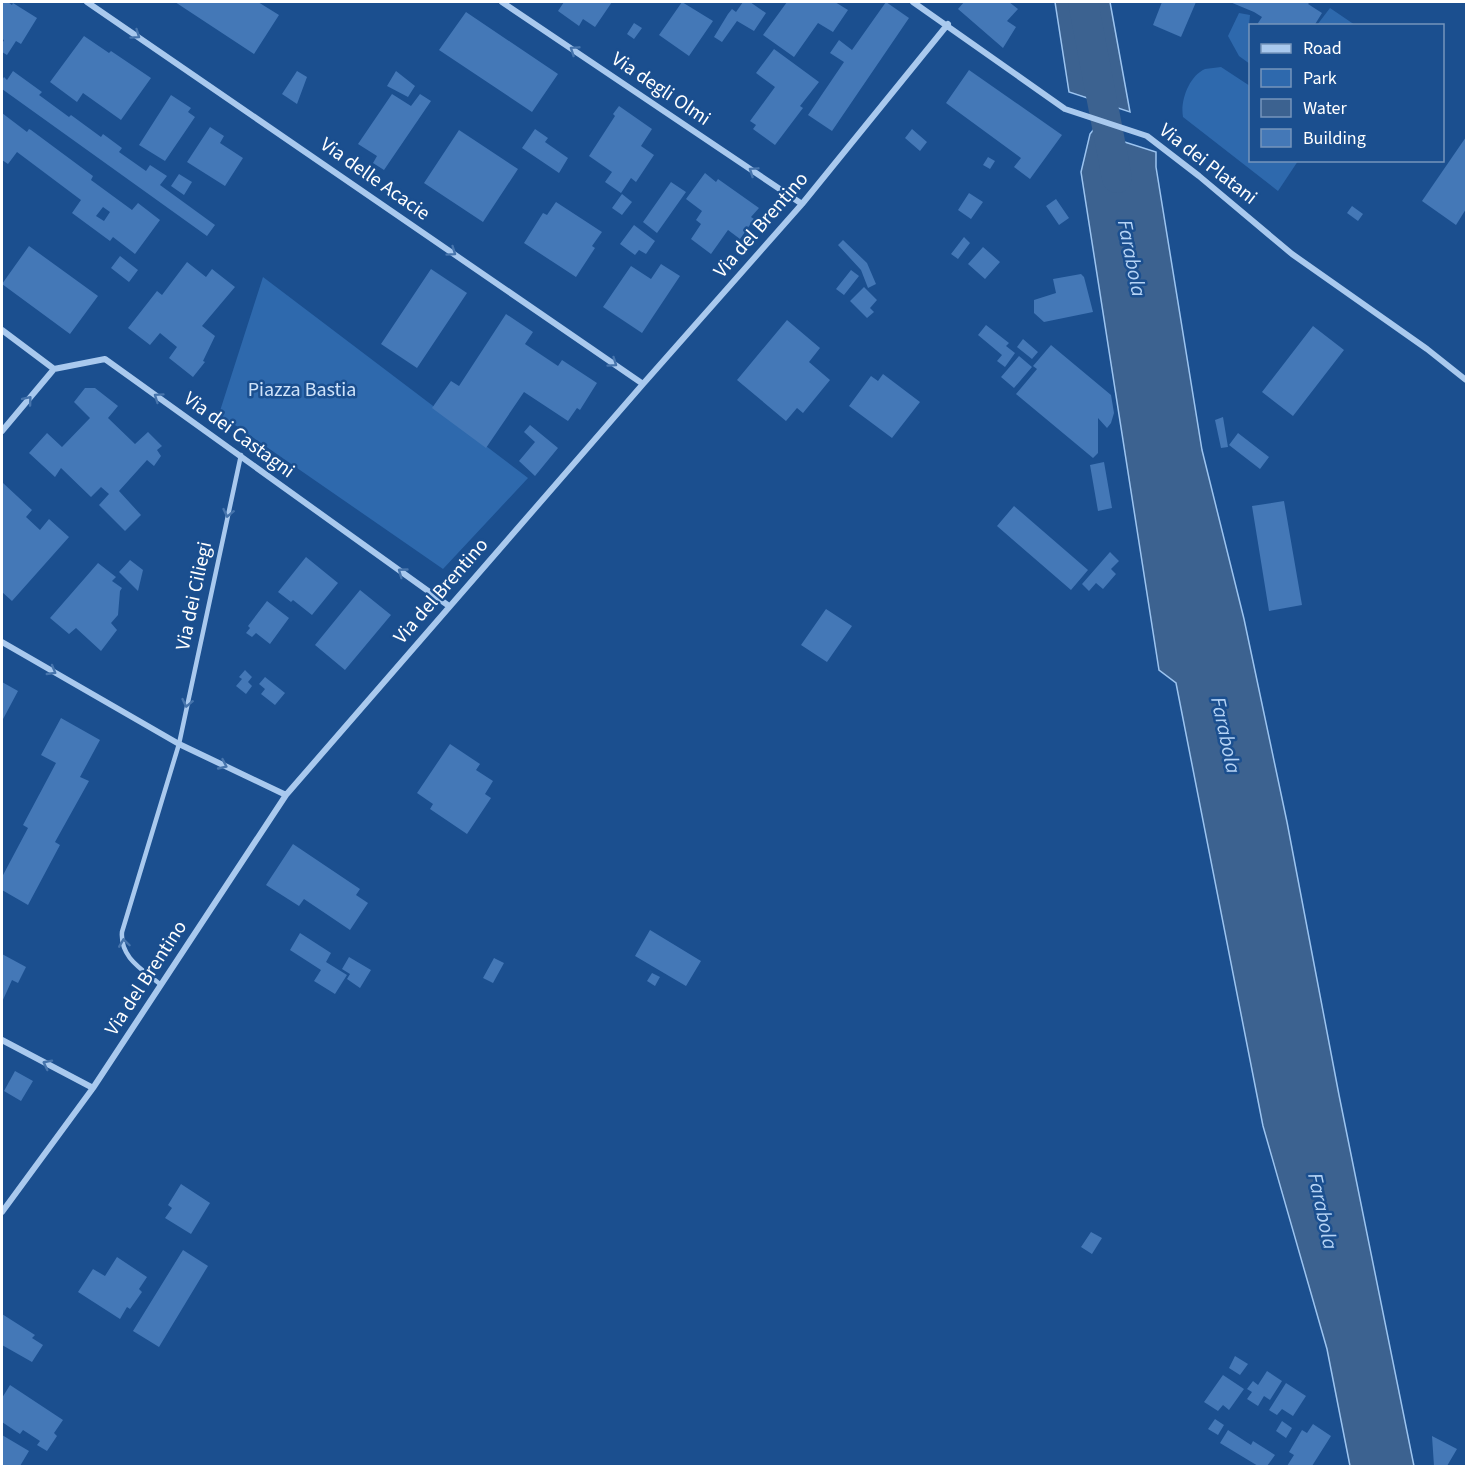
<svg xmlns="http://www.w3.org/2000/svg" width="1468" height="1468" viewBox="0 0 1468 1468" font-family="'Source Sans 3',sans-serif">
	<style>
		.green { fill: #2e69ad }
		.water { fill: #3c6290; stroke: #9cc4f0; stroke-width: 1.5 }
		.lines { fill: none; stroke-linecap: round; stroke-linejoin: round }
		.canal { stroke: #3c6290; stroke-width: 30 }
		.building { fill: #4478b7; fill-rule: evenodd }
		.lane { stroke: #a9c9ee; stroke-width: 4.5 }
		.street { stroke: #a9c9ee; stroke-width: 6 }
		.oneway { stroke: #4674ac }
		.labels { text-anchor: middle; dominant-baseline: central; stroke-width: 5; stroke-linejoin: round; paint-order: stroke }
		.street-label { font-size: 20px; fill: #fff; stroke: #1b4f8f }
		.park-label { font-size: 20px; fill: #cfe3fa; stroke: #1b4f8f }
		.water-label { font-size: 21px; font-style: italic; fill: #b5d3f5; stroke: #1b4f8f }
	</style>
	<rect width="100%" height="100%" fill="#1b4f8f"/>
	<path class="green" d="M 1330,8 L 1355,25 L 1317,25 Z
		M 1239,13 L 1250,15 L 1249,25 L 1250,27 L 1250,64 L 1239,56 L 1228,36 Z
		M 1221,67 L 1250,86 L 1250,160 L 1298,161 L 1278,191 L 1183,117 C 1180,101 1189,76 1205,69 C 1210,68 1216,68 1221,67 Z
		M 263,277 L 528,478 L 443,569 L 219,414 Z"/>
	<path class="water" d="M 1055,2 L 1110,2 L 1130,112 L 1069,92 Z
		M 1094,129 L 1109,137 L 1156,152 L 1156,167 L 1202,450 L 1244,619 L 1287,822 L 1339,1095 L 1414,1466 L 1350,1466 L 1327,1349 L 1263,1126 L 1176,683 L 1159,670 L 1081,172 L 1090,134 Z"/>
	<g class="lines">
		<path class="canal" d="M 1083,2 L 1117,178"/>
	</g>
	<path class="building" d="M 2,2 L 8,2 L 12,5 L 13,3 L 37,18 L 21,44 L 16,41 L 7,55 L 2,52 L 2,44 L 4,40 L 2,39 Z
		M 175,2 L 258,2 L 279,15 L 254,54 Z
		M 564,2 L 612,2 L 595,27 L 583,19 L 579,26 L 558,11 Z
		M 682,2 L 713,21 L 689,56 L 659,35 Z
		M 743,2 L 750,2 L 766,13 L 754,31 L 737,21 L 722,42 L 714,37 L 728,14 L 732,9 L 736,12 Z
		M 787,2 L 835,2 L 848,10 L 833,32 L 818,23 L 794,57 L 763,35 Z
		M 886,2 L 909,18 L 832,131 L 808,115 L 844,62 L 830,53 L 839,40 L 852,50 Z
		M 964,2 L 1009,2 L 1018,9 L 1007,21 L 1016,27 L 1003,48 L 958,9 Z
		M 1162,2 L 1196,2 L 1181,37 L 1153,25 Z
		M 1230,2 L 1310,2 L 1308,4 L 1322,13 L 1314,26 L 1260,26 L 1258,23 L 1262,17 L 1254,12 Z
		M 466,12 L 558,74 L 532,112 L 439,50 Z
		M 634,23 L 642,28 L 634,39 L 627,34 Z
		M 84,36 L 109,53 L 111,51 L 151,78 L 121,120 L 83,93 L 77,102 L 50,82 Z
		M 774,49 L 819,82 L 800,106 L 803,108 L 775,145 L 753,129 L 756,125 L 750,121 L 775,87 L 756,73 Z
		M 969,70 L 1062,135 L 1030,179 L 1014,167 L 1021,158 L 946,103 Z
		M 13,71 L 42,92 L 39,95 L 69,117 L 71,115 L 101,137 L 103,134 L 122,148 L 119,152 L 146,171 L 150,165 L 167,176 L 160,185 L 215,225 L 207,236 L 2,89 L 2,80 L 4,77 L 7,80 Z
		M 297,71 L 307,77 L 297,104 L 282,94 Z
		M 396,71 L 415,86 L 408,97 L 387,86 Z
		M 392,94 L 411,106 L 420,94 L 431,101 L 384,170 L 373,163 L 377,156 L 358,144 Z
		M 171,95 L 191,108 L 188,112 L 195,117 L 165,161 L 139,145 Z
		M 619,106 L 652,129 L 641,146 L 654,155 L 636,182 L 631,178 L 621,193 L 605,182 L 612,172 L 589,156 L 615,116 L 613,114 Z
		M 2,113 L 27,132 L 29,129 L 31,130 L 93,176 L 91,180 L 132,210 L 138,203 L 160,220 L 135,254 L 113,237 L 110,241 L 72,213 L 81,200 L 17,152 L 8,164 L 2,160 ZM 103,207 L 110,212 L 104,221 L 96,216 Z
		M 210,127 L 224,136 L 220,143 L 243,158 L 225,186 L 187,162 Z
		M 535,129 L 548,138 L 545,142 L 568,158 L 559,173 L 522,148 Z
		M 912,129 L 927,142 L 920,151 L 905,138 Z
		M 459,130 L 518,169 L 483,222 L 424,183 Z
		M 1466,137 L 1466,209 L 1456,225 L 1422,201 Z
		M 988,157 L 995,161 L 990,169 L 983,165 Z
		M 705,173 L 716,182 L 718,179 L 759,208 L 751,217 L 754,219 L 740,239 L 728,230 L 711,254 L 691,239 L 701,224 L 696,220 L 702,211 L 686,199 Z
		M 179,174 L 192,182 L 184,195 L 171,186 Z
		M 671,182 L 686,192 L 657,233 L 643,222 Z
		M 969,193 L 983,202 L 971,219 L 958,210 Z
		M 622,194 L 632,202 L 622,215 L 612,208 Z
		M 1056,199 L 1069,218 L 1059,225 L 1046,206 Z
		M 556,202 L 602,232 L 592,246 L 595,248 L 576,277 L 524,243 L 543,213 L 547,215 Z
		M 1352,206 L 1363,214 L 1358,221 L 1347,213 Z
		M 634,225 L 655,241 L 646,254 L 639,250 L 635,255 L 620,244 Z
		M 964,237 L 970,243 L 958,259 L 951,254 Z
		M 843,240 L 867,263 L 876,284 L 868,288 L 861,270 L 838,245 Z
		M 29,246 L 98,296 L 70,334 L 2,284 Z
		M 983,247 L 1000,262 L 985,279 L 968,264 Z
		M 120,256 L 138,270 L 129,282 L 111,268 Z
		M 187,262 L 206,277 L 212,269 L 235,287 L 202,326 L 215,336 L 203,361 L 205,362 L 193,377 L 169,358 L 177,347 L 160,333 L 150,345 L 128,328 L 157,291 L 162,295 Z
		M 661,264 L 680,276 L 642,333 L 603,307 L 631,266 L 651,279 Z
		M 431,269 L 467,293 L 417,368 L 381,344 Z
		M 851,270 L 859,276 L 844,295 L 836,289 Z
		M 1081,274 L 1084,277 L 1093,312 L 1044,322 L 1034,313 L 1034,300 L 1056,293 L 1053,279 Z
		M 864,287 L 877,300 L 870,308 L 874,312 L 867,318 L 850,301 Z
		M 506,314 L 533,332 L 525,344 L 558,366 L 562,360 L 597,383 L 580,410 L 577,408 L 568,421 L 524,392 L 486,448 L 432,408 L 451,381 L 459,386 Z
		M 787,320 L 820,348 L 809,362 L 830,380 L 803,413 L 797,408 L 786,421 L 737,380 Z
		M 986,325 L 1009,343 L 1006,346 L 1015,353 L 1005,367 L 997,361 L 1002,355 L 978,335 Z
		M 1313,326 L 1344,350 L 1293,416 L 1262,392 Z
		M 1023,339 L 1038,352 L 1032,359 L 1017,347 Z
		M 1051,345 L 1111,395 L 1114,413 L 1111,423 L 1107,428 L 1098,418 L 1098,453 L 1093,458 L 1016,394 L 1037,369 L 1033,366 Z
		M 1019,356 L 1032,367 L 1014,388 L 1001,377 Z
		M 883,374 L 920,402 L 892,438 L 849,406 L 871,376 L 878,381 Z
		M 85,388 L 95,388 L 118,406 L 108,418 L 135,444 L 148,432 L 162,446 L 157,450 L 161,456 L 154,466 L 147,460 L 119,491 L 141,515 L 125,531 L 99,505 L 109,494 L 101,487 L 91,497 L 61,468 L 55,477 L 29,453 L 47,433 L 62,447 L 90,418 L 74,402 Z
		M 1223,417 L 1228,447 L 1221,448 L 1215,420 Z
		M 530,425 L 558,448 L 535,476 L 519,461 L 535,442 L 524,432 Z
		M 1238,433 L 1269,457 L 1260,469 L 1229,445 Z
		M 1104,462 L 1112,508 L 1098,511 L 1090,465 Z
		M 3,483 L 32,510 L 26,517 L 40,530 L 49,519 L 69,537 L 12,601 L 2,592 Z
		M 1284,501 L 1302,605 L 1269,611 L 1252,506 Z
		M 1014,506 L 1088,570 L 1071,590 L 997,526 Z
		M 1110,552 L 1119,561 L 1111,569 L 1116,574 L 1103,589 L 1096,583 L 1089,591 L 1082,584 Z
		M 306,557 L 338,583 L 312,615 L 293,600 L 291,602 L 278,592 Z
		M 130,560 L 143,570 L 138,591 L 119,572 Z
		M 98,563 L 116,577 L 112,581 L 122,588 L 120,591 L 118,615 L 111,623 L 117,630 L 101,651 L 76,628 L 69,634 L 50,618 Z
		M 360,590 L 391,615 L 345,670 L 315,645 Z
		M 267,601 L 289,618 L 270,644 L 256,633 L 252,637 L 246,633 L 250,628 L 248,626 Z
		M 826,609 L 852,626 L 827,662 L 801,645 Z
		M 245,670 L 252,677 L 248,682 L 252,686 L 246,694 L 236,686 L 242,679 L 239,677 Z
		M 265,677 L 285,693 L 275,705 L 261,694 L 265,689 L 259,684 Z
		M 2,682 L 18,691 L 2,721 Z
		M 61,718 L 100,740 L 80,777 L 89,781 L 55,842 L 60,845 L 28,905 L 2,890 L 2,877 L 28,828 L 23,825 L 56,763 L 41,755 Z
		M 450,744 L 480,764 L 476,770 L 493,781 L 485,794 L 491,798 L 467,834 L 430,809 L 433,804 L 417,793 Z
		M 293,844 L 360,889 L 356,895 L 368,903 L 350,930 L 304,899 L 299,906 L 266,885 Z
		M 650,930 L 701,961 L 686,986 L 635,956 Z
		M 300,933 L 331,953 L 326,962 L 347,975 L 335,994 L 314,981 L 321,970 L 290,950 Z
		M 2,954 L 26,967 L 18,983 L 12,980 L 2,1002 Z
		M 349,957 L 371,970 L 360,988 L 347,979 L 350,974 L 342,969 Z
		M 494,958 L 504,963 L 493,983 L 483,978 Z
		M 652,973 L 660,977 L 655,986 L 647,981 Z
		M 15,1071 L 33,1081 L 21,1101 L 4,1091 Z
		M 181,1184 L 210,1203 L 191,1234 L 165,1218 L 172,1208 L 168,1205 Z
		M 1091,1232 L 1102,1238 L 1092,1254 L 1081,1247 Z
		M 183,1250 L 208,1266 L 159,1347 L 133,1331 Z
		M 117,1257 L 147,1277 L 139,1289 L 142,1292 L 130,1309 L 127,1307 L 120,1319 L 78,1292 L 93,1269 L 105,1276 Z
		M 2,1314 L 35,1335 L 32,1338 L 43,1345 L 32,1362 L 2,1345 Z
		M 1235,1356 L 1248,1364 L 1240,1375 L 1229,1368 Z
		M 1267,1371 L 1282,1381 L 1270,1400 L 1264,1396 L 1258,1406 L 1247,1399 L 1252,1392 L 1247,1389 L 1253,1381 L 1258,1385 Z
		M 1223,1375 L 1244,1389 L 1229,1410 L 1223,1405 L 1218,1411 L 1204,1402 Z
		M 1286,1383 L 1306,1396 L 1293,1416 L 1282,1409 L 1277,1415 L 1269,1410 Z
		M 10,1385 L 63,1420 L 54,1433 L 57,1436 L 47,1451 L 37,1445 L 40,1441 L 23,1430 L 20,1434 L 2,1422 L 2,1398 Z
		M 1215,1419 L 1224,1425 L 1218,1435 L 1208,1429 Z
		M 1282,1421 L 1292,1428 L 1286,1438 L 1276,1431 Z
		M 1313,1424 L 1331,1436 L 1312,1466 L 1287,1466 L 1294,1455 L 1289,1452 L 1302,1430 L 1307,1433 Z
		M 1228,1430 L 1251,1445 L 1253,1441 L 1275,1455 L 1267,1466 L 1258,1466 L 1220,1443 Z
		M 2,1435 L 29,1451 L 20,1466 L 2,1466 Z
		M 1432,1436 L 1457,1449 L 1447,1466 L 1434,1466 Z"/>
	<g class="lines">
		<path class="lane" d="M 161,985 C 142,969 120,958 122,932 L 179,744 L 241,455"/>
		<path class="street" d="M 87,2 L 643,384
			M 502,2 L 802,204
			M 913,2 L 1065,109 L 1147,136 L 1199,176 L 1292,254 L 1427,349 L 1466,380
			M 2,330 L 54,369 L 105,359 L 449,606
			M 2,431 L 54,369
			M 2,642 L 179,744 L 286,795
			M 2,1040 L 93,1088
			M 2,1212 L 93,1088 L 286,795 L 643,384 L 802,204 L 948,24"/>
	</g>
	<defs><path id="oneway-chevron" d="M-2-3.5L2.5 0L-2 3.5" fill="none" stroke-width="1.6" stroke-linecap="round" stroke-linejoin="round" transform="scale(1.5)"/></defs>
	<g class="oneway">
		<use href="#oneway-chevron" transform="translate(136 35) rotate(35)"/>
		<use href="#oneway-chevron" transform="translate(574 50) rotate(-146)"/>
		<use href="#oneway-chevron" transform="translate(753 171) rotate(-146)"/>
		<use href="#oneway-chevron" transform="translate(452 252) rotate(35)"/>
		<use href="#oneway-chevron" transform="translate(613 363) rotate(35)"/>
		<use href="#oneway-chevron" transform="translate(158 397) rotate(-145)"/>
		<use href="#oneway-chevron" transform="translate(28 400) rotate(-50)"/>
		<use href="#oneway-chevron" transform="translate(228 513) rotate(102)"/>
		<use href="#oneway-chevron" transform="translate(402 572) rotate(-144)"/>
		<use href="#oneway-chevron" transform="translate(52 671) rotate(30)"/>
		<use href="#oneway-chevron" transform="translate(187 703) rotate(102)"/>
		<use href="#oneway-chevron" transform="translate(223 765) rotate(25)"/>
		<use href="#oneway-chevron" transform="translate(124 943) rotate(-98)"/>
		<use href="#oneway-chevron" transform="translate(47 1064) rotate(-153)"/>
	</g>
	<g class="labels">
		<g class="street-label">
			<text transform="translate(661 89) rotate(34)">Via degli Olmi</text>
			<text transform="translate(1208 164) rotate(38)">Via dei Platani</text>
			<text transform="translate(375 179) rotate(35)">Via delle Acacie</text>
			<text transform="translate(761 225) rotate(-49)">Via del Brentino</text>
			<text transform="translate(239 435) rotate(36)">Via dei Castagni</text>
			<text transform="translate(441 591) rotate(-49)">Via del Brentino</text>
			<text transform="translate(194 596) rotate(-78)">Via dei Ciliegi</text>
			<text transform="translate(146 978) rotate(-57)">Via del Brentino</text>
		</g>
		<g class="park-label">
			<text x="302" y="390">Piazza Bastia</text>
		</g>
		<g class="water-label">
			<text transform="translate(1132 258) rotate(79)">Farabola</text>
			<text transform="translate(1226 735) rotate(78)">Farabola</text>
			<text transform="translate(1323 1211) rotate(78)">Farabola</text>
		</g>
	</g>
	<rect width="1468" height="1468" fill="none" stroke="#ffffff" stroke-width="6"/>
	<rect x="1249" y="24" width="195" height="138" fill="#1b4f8f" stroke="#7695bc" stroke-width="1.5"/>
	<rect x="1261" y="44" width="30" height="9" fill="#a9c9ee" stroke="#7695bc" stroke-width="1.5"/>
	<text x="1303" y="54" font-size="18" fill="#ffffff">Road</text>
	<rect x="1261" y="69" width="30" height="18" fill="#2e69ad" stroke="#7695bc" stroke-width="1.5"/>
	<text x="1303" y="84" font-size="18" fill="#ffffff">Park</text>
	<rect x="1261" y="99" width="30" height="18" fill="#3c6290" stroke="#7695bc" stroke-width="1.5"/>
	<text x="1303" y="114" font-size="18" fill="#ffffff">Water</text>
	<rect x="1261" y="129" width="30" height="18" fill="#4478b7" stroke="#7695bc" stroke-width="1.5"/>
	<text x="1303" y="144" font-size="18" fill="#ffffff">Building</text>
</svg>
